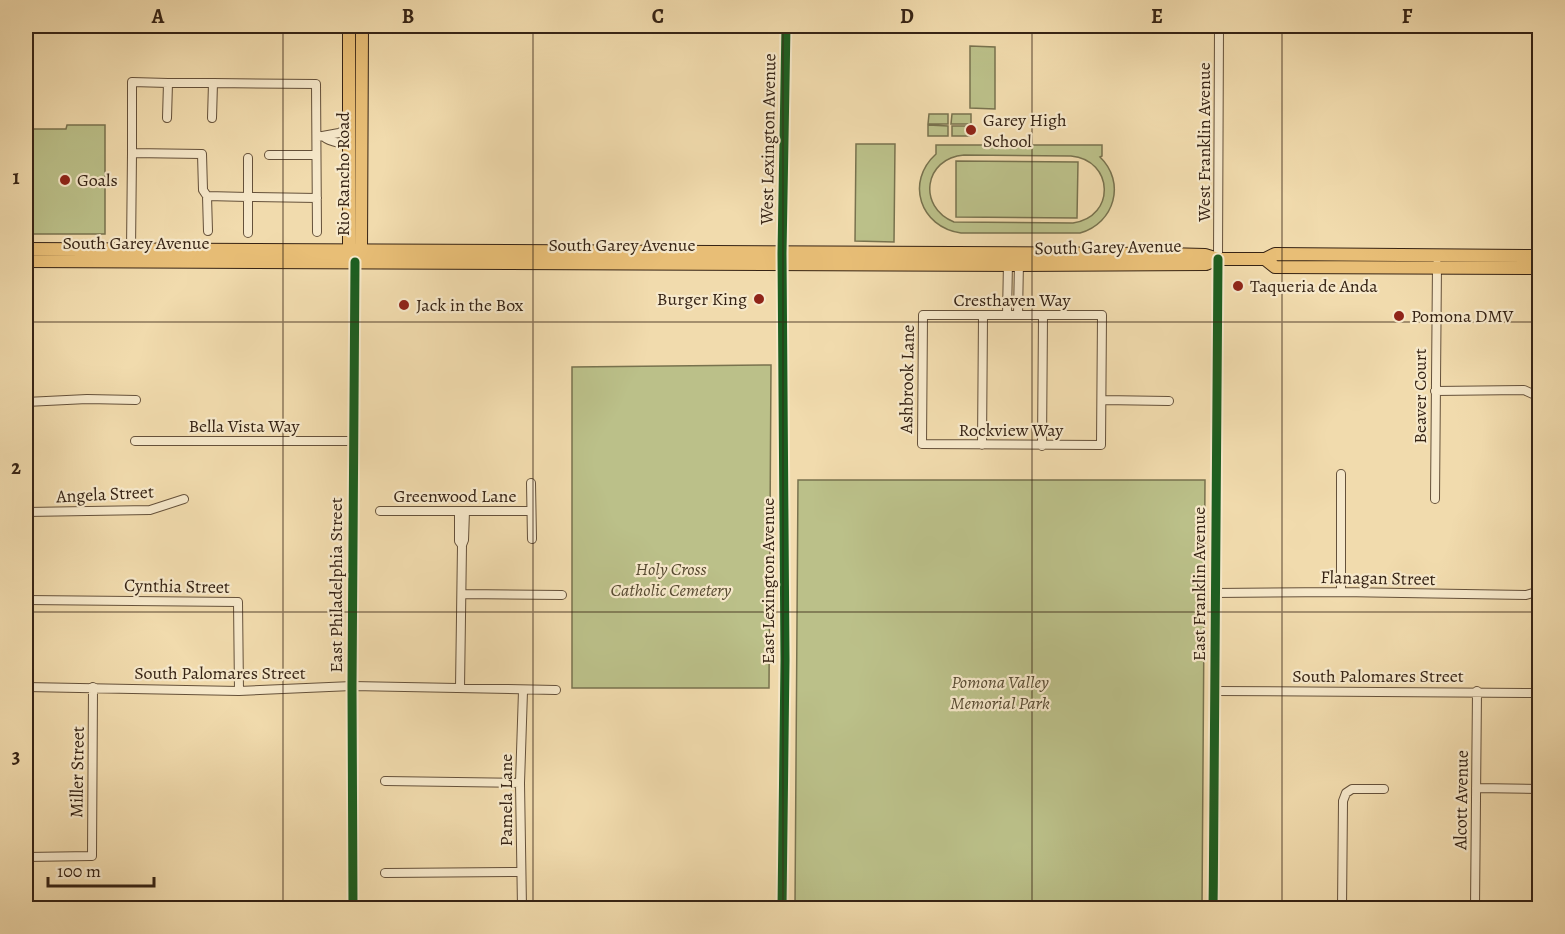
<svg xmlns="http://www.w3.org/2000/svg" width="1565" height="934" viewBox="0 0 1565 934" font-family="Alegreya,serif">
	<style>
		.green { fill: #bbc089; stroke: #78724e; stroke-width: 1.5; fill-rule: evenodd }
		.lines { fill: none; stroke-linecap: round; stroke-linejoin: round }
		.minor-casing { stroke: #65513a; stroke-width: 10 }
		.tertiary-casing { stroke: #65513a; stroke-width: 11 }
		.primary-casing { stroke: #362314; stroke-width: 14 }
		.minor { stroke: #f6e8ca; stroke-width: 8 }
		.tertiary { stroke: #f6e8ca; stroke-width: 9 }
		.primary { stroke: #e8be76; stroke-width: 12 }
		.cycleway-casing { stroke: #f6e8ca; stroke-width: 13 }
		.cycleway { stroke: #1b5e20; stroke-width: 9 }
		.grid { fill: none; stroke: #362314; stroke-width: 1.5; stroke-opacity: 0.55 }
		.poi-dot { fill: #8f2418; stroke: #f6e8ca; stroke-width: 2 }
		.labels { text-anchor: middle; dominant-baseline: central; stroke-width: 4.5; stroke-linejoin: round; paint-order: stroke }
		.poi-label { font-size: 18px; fill: #362314; stroke: #f6e8ca; text-anchor: start }
		.street-label { font-size: 18px; fill: #362314; stroke: #f6e8ca }
		.park-label { font-size: 18px; font-style: italic; fill: #574a31; stroke: #f6e8ca }
		.neatline { fill: none; stroke: #362314; stroke-width: 2 }
		.grid-label { font-size: 20px; text-anchor: middle; font-weight: bold; fill: #362314 }
	</style>
	<rect width="100%" height="100%" fill="#f1dbad"/>
	<filter id="stains"><feTurbulence type="fractalNoise" baseFrequency=".00333" numOctaves="4"/><feColorMatrix values="0 0 0 0 .2 0 0 0 0 .09 0 0 0 0 .02 0 0 0 .5 -.17"/></filter>
	<radialGradient id="worn" r=".72"><stop offset=".6" stop-color="#630" stop-opacity="0"/><stop offset="1" stop-color="#630" stop-opacity=".3"/></radialGradient>
	<path class="green" d="M 970,46 L 995,47 L 995,109 L 970,108 Z
		M 929,114 L 948,114 L 948,124 L 928,124 Z
		M 952,114 L 971,114 L 971,124 L 951,124 Z
		M 67,125 L 105,125 L 105,234 L 26,234 L 26,129 L 66,129 Z
		M 928,125 L 948,126 L 948,136 L 928,136 Z
		M 952,126 L 971,126 L 971,136 L 952,136 Z
		M 856,144 L 895,144 L 894,242 L 855,241 Z
		M 936,145 L 1102,145 L 1102,156 L 1100,157 C 1126,182 1115,223 1080,233 L 961,233 C 920,227 905,182 936,154 ZM 964,155 L 1071,156 C 1114,160 1116,217 1073,223 L 954,222 C 917,207 924,158 964,155 Z
		M 956,161 L 1078,162 L 1077,218 L 956,217 Z
		M 771,365 L 769,688 L 572,688 L 572,367 Z
		M 798,480 L 1205,480 L 1202,908 L 1002,908 L 1002,904 L 795,905 Z
		M 137,902 L 317,903 L 317,908 L 137,908 Z
		M 794,906 L 999,907 L 999,908 L 794,908 Z"/>
	<g class="lines">
		<g class="minor-casing">
			<path id="minor" d="M 168,83 L 132,82 L 132,153 L 202,154 L 203,190 L 207,196 L 248,197 L 248,233
				M 167,118 L 168,83 L 213,83
				M 212,118 L 213,83 L 316,84 L 317,232
				M 317,137 L 339,133 L 348,128
				M 324,137 C 331,143 341,142 349,146
				M 269,155 L 316,155
				M 248,158 L 248,197 L 317,198
				M 207,196 L 208,231
				M 131,250 L 132,153
				M 1218,259 L 1219,26
				M 923,315 L 1102,315 L 1101,445 L 922,444 Z
				M 1007,315 L 1008,262
				M 1018,315 L 1019,262
				M 1435,391 L 1524,390 L 1535,395 C 1541,413 1538,433 1537,452 C 1536,473 1536,494 1540,515
				M 1102,400 L 1169,401
				M 26,402 L 87,399 L 136,400
				M 135,441 L 353,441
				M 982,445 L 983,315
				M 1042,446 L 1043,315
				M 531,483 L 532,539
				M 1435,499 L 1437,264
				M 380,511 L 531,511
				M 459,511 L 459,541 L 462,545
				M 26,512 L 150,510 L 184,499
				M 1341,592 L 1341,474
				M 1215,593 L 1341,592 L 1526,595 L 1540,591
				M 462,594 L 562,595
				M 26,600 L 238,602 L 239,691
				M 26,687 L 239,691 L 352,686 L 556,690
				M 460,688 L 462,545 L 464,540 L 465,511
				M 1216,691 L 1540,693
				M 385,781 L 520,783
				M 1476,788 L 1540,789
				M 26,857 L 92,856 L 93,687
				M 385,873 L 521,872
				M 522,908 L 520,783 L 523,691
				M 1342,908 L 1343,801 L 1346,793 L 1352,789 L 1384,789
				M 1475,908 L 1477,691"/>
		</g>
		<g class="tertiary-casing">
			<path id="tertiary" d="M 353,908 L 352,686 L 355,262
				M 782,908 L 785,660 L 782,253 L 786,26
				M 1213,908 C 1216,692 1216,476 1218,259"/>
		</g>
		<g class="primary-casing">
			<path id="primary" d="M 349,26 L 349,250 L 351,256
				M 26,249 L 1166,254 L 1205,255 L 1218,259 L 1265,259 L 1275,254 L 1540,256
				M 357,257 L 361,250 L 362,26
				M 1265,259 L 1275,267 L 1540,268
				M 26,261 L 1019,265 L 1206,264 L 1218,259"/>
		</g>
		<use href="#minor" class="minor"/>
		<use href="#tertiary" class="tertiary"/>
		<use href="#primary" class="primary"/>
		<g class="cycleway-casing">
			<path id="cycleway" d="M 353,908 L 352,686 L 355,262
				M 782,908 L 785,660 L 782,253 L 786,26
				M 1213,908 C 1216,692 1216,476 1218,259"/>
		</g>
		<use href="#cycleway" class="cycleway"/>
	</g>
	<path class="grid" d="M 283,26 L 283,908M 533,26 L 533,908M 783,26 L 783,908M 1032,26 L 1032,908M 1282,26 L 1282,908M 26,322 L 1540,322M 26,612 L 1540,612"/>
	<g class="poi-dot">
		<circle cx="971" cy="130" r="6"/>
		<circle cx="65" cy="180" r="6"/>
		<circle cx="1238" cy="286" r="6"/>
		<circle cx="759" cy="299" r="6"/>
		<circle cx="404" cy="305" r="6"/>
		<circle cx="1399" cy="316" r="6"/>
	</g>
	<g class="labels">
		<g class="poi-label">
			<text x="983" y="120">Garey High<tspan x="983" dy="21">School</tspan></text>
			<text x="77" y="180">Goals</text>
			<text x="1250" y="286">Taqueria de Anda</text>
			<text x="747" y="299" text-anchor="end">Burger King</text>
			<text x="416" y="305">Jack in the Box</text>
			<text x="1411" y="316">Pomona DMV</text>
		</g>
		<g class="street-label">
			<text transform="translate(768 139) rotate(-89)">West Lexington Avenue</text>
			<text transform="translate(1204 142) rotate(-90)">West Franklin Avenue</text>
			<text transform="translate(343 174) rotate(-90)">Rio Rancho Road</text>
			<text x="136" y="243">South Garey Avenue</text>
			<text x="622" y="245">South Garey Avenue</text>
			<text transform="translate(1108 247) rotate(-1)">South Garey Avenue</text>
			<text x="1012" y="300">Cresthaven Way</text>
			<text transform="translate(907 379) rotate(-89)">Ashbrook Lane</text>
			<text transform="translate(1420 396) rotate(-90)">Beaver Court</text>
			<text x="244" y="426">Bella Vista Way</text>
			<text x="1011" y="430">Rockview Way</text>
			<text transform="translate(105 494) rotate(-3)">Angela Street</text>
			<text x="455" y="496">Greenwood Lane</text>
			<text transform="translate(1378 578) rotate(1)">Flanagan Street</text>
			<text transform="translate(768 581) rotate(-90)">East Lexington Avenue</text>
			<text transform="translate(1199 584) rotate(-90)">East Franklin Avenue</text>
			<text transform="translate(336 585) rotate(-90)">East Philadelphia Street</text>
			<text transform="translate(177 586) rotate(1)">Cynthia Street</text>
			<text x="220" y="673">South Palomares Street</text>
			<text x="1378" y="676">South Palomares Street</text>
			<text transform="translate(77 772) rotate(-89)">Miller Street</text>
			<text transform="translate(506 800) rotate(-90)">Pamela Lane</text>
			<text transform="translate(1461 800) rotate(-89)">Alcott Avenue</text>
		</g>
		<g class="park-label">
			<text x="671" y="569">Holy Cross<tspan x="671" dy="21">Catholic Cemetery</tspan></text>
			<text x="1000" y="682">Pomona Valley<tspan x="1000" dy="21">Memorial Park</tspan></text>
		</g>
	</g>
	<rect width="1565" height="934" fill="none" stroke="#f1dbad" stroke-width="66"/>
	<path d="M48 877v9h106v-9" fill="none" stroke="#362314" stroke-width="3"/>
	<text x="57" y="877" font-size="18" fill="#362314" stroke="#f6e8ca" stroke-width="4.5" paint-order="stroke">100 m</text>
	<rect x="33" y="33" width="1499" height="868" class="neatline"/>
	<g class="grid-label">
		<text x="158" y="23">A</text>
		<text x="408" y="23">B</text>
		<text x="658" y="23">C</text>
		<text x="907" y="23">D</text>
		<text x="1157" y="23">E</text>
		<text x="1407" y="23">F</text>
		<text x="16" y="184">1</text>
		<text x="16" y="474">2</text>
		<text x="16" y="763">3</text>
	</g>
	<rect width="100%" height="100%" filter="url(#stains)"/>
	<rect width="100%" height="100%" fill="url(#worn)"/>
</svg>
